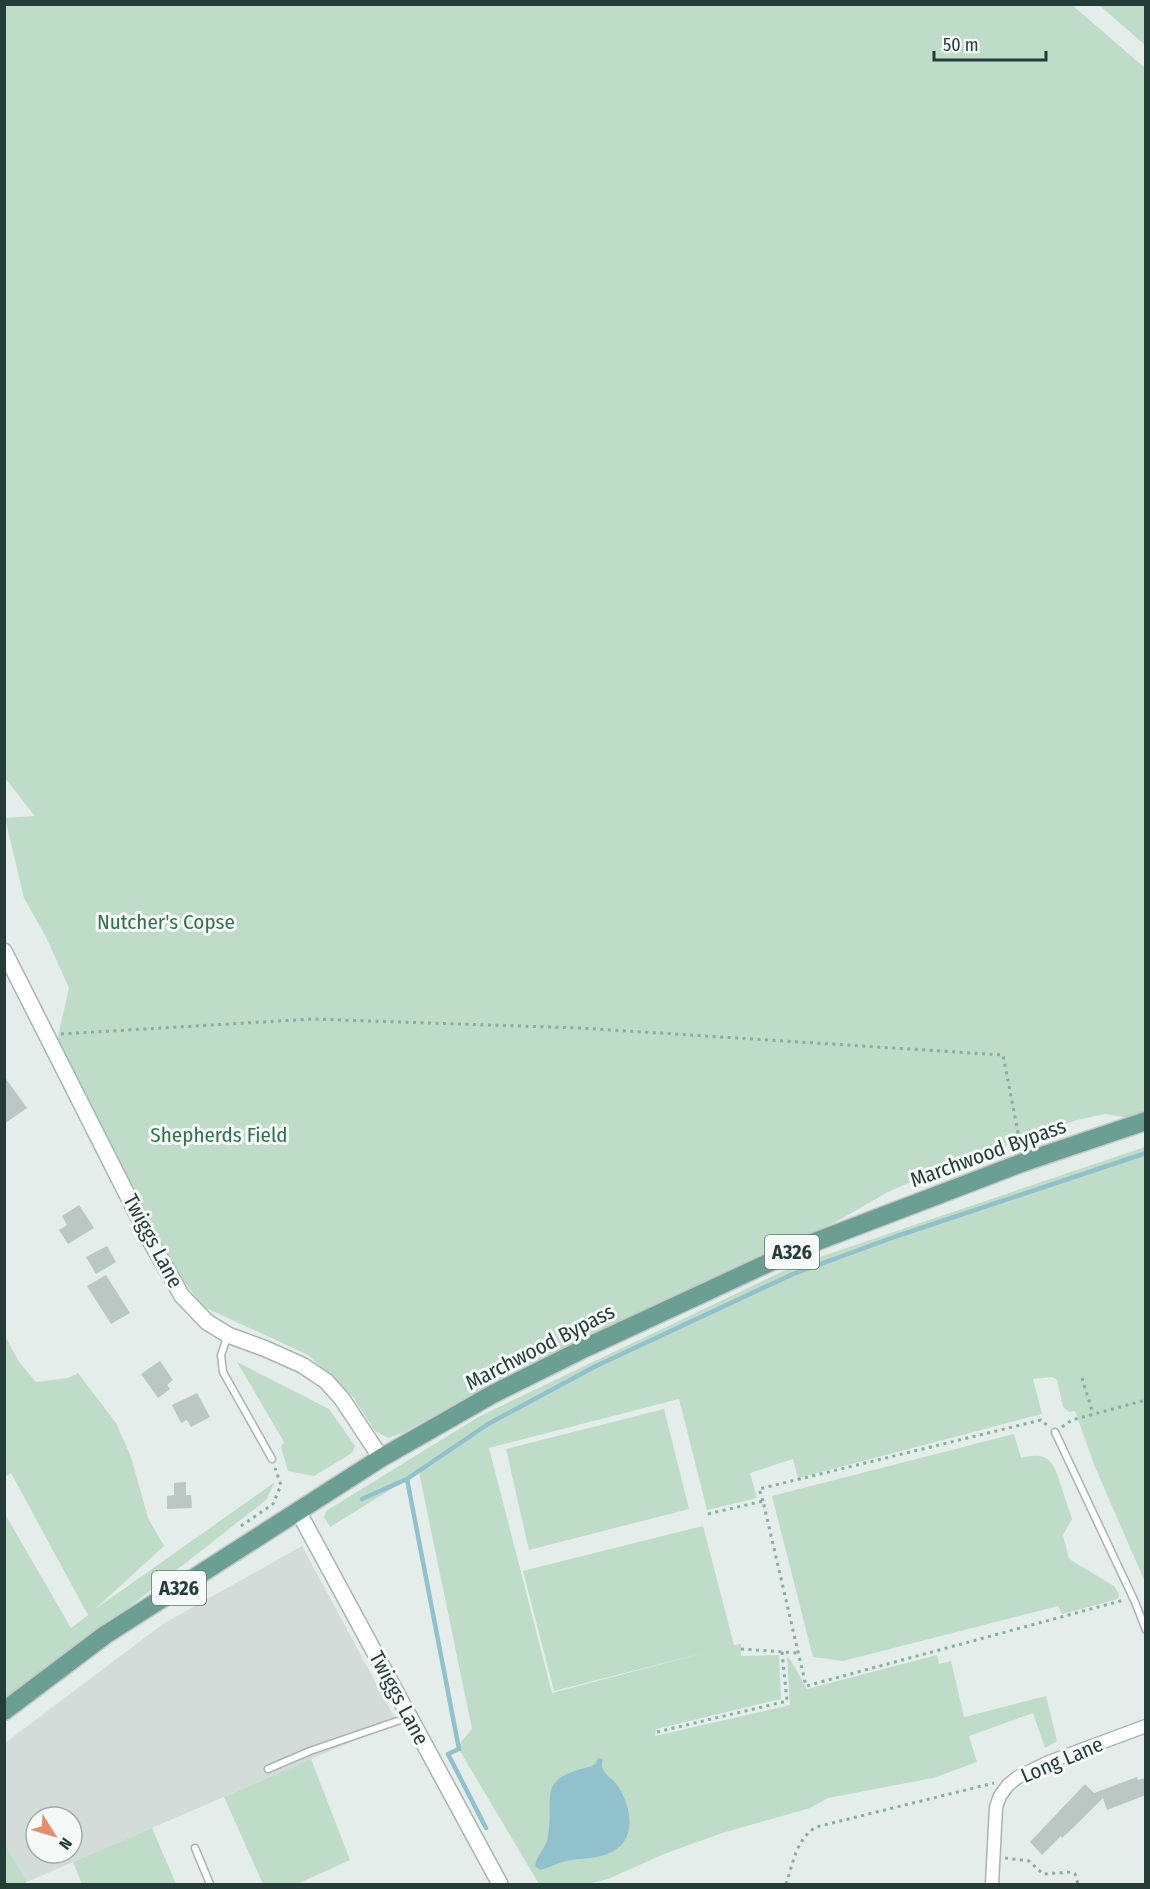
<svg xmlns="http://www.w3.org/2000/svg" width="1150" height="1889" viewBox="0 0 1150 1889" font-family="'Fira Sans Condensed',sans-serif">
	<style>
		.built { fill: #d3dcd8; fill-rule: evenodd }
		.green { fill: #bfdcc8 }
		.water { fill: #91c1cd }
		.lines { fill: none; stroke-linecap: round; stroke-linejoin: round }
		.stream { stroke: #91c1cd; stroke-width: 4.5 }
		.building { fill: #bac7c2 }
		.service-casing { stroke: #a7b5b0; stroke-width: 9 }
		.minor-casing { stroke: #a7b5b0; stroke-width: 15 }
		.tertiary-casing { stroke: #a7b5b0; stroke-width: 18 }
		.primary-casing { stroke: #c2c9c7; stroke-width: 21 }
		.path { stroke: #87aea3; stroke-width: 3; stroke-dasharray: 3 4.5; stroke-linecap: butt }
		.service { stroke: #fff; stroke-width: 6 }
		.minor { stroke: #fff; stroke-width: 12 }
		.tertiary { stroke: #fff; stroke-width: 15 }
		.primary { stroke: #6c9f94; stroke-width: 18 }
		.labels { text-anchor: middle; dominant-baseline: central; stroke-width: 6; stroke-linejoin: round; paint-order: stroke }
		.shield { fill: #f5f9f7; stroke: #637571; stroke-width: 1.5 }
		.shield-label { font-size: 20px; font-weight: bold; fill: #253d38 }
		.park-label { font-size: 21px; fill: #32714d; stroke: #f5f9f7 }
		.street-label { font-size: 21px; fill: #253d38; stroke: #f5f9f7 }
	</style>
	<rect width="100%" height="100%" fill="#e4ede9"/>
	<path class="built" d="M 302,1546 L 397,1722 L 27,1882 L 5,1844 L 5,1743 L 163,1624 ZM 36,1817 L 72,1817 L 72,1853 L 36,1853 Z"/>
	<path class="green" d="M 4,5 L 1072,5 L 1145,68 L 1145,1112 L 1130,1118 L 1105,1114 L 1077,1120 L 943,1168 L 888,1192 L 834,1223 L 739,1268 L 520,1368 L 403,1433 L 388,1438 L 375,1431 L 352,1396 L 308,1355 L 204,1307 L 171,1265 L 57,1041 L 69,988 L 46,937 L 24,898 L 5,818 L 35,816 L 4,777 Z
		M 1099,5 L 1145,5 L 1145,45 Z
		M 1145,1147 L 1145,1582 L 1095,1467 L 1075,1411 L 1069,1412 L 1063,1407 L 1057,1380 L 1052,1377 L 1033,1379 L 1042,1414 L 798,1478 L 793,1459 L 750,1473 L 757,1498 L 707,1510 L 679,1399 L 489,1448 L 552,1693 L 711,1651 L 554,1691 L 523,1571 L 703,1526 L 734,1645 L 741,1644 L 741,1656 L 779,1655 L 781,1699 L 656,1729 L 655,1736 L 790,1705 L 787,1657 L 790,1659 L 807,1689 L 937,1655 L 939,1664 L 951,1661 L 964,1717 L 1046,1696 L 1057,1741 L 1045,1748 L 1033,1713 L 969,1736 L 977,1762 L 933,1778 L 828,1798 L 810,1808 L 722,1833 L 664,1854 L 608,1879 L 588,1884 L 539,1884 L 457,1746 L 472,1729 L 419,1472 L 330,1527 L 324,1517 L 326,1511 L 480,1416 L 796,1265 Z
		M 4,1334 L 19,1362 L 36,1382 L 68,1378 L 78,1373 L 116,1423 L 131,1457 L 148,1518 L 164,1546 L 94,1610 L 275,1482 L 266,1500 L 128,1608 L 5,1699 L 5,1514 L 71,1628 L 88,1615 L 11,1473 L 5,1477 Z
		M 237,1362 L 329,1409 L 355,1446 L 352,1453 L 314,1476 L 288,1471 L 281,1447 L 284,1442 Z
		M 664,1409 L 689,1509 L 529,1550 L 506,1449 Z
		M 1014,1434 L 1021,1458 C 1049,1450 1054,1463 1061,1486 C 1065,1497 1068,1508 1072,1519 L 1063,1535 L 1069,1559 L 1114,1586 L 1119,1594 L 1118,1599 L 1062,1614 L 1058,1606 L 843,1661 L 813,1657 L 772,1496 Z
		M 311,1759 L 350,1860 L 297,1884 L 263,1884 L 224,1797 Z
		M 152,1828 L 176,1884 L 82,1884 L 73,1862 Z
		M 5,1844 L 27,1882 L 21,1884 L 5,1884 Z"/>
	<path class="water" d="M 598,1758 L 603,1759 C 598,1772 610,1776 617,1785 C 631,1805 638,1838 612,1852 C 599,1859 581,1858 566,1861 C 557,1863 549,1868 540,1870 L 535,1866 C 537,1854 547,1847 548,1836 C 555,1792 535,1780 592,1766 L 596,1763 Z"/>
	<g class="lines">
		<path class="stream" d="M 407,1479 L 459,1749 L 448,1754 L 486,1828
			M 362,1499 L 407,1479 L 488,1424 L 596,1366 L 793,1274 L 897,1236 L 1146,1153"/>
	</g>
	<path class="building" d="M 4,1076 L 27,1108 L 4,1124 Z
		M 79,1205 L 94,1228 L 68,1244 L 59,1230 L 67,1225 L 62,1216 Z
		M 107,1246 L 116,1262 L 96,1274 L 86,1257 Z
		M 106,1275 L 130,1313 L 111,1324 L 87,1286 Z
		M 160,1361 L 173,1380 L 167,1385 L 170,1389 L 158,1398 L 141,1374 Z
		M 197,1393 L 210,1417 L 191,1427 L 187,1420 L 181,1423 L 172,1405 Z
		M 186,1482 L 186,1495 L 191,1495 L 192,1508 L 167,1509 L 167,1496 L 174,1495 L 174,1483 Z
		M 1137,1777 L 1138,1780 L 1146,1778 L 1146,1795 L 1107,1810 L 1103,1798 L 1074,1827 L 1062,1838 L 1061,1836 L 1042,1855 L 1030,1842 L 1085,1784 L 1094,1793 Z"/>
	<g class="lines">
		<g class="service-casing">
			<path id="service" d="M 228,1335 L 221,1355 L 223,1372 L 272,1459
				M 1055,1432 L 1135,1602 L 1146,1630
				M 268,1769 L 310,1751 L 409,1717
				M 195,1848 L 210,1884"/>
		</g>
		<g class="minor-casing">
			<path id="minor" d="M 992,1884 L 996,1807 L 1000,1796 L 1008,1785 L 1018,1777 L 1049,1762 L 1146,1726"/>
		</g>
		<g class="tertiary-casing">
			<path id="tertiary" d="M 4,951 L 152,1244 L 182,1296 L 207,1322 L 228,1335 L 266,1349 L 302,1365 L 326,1381 L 342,1399 L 381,1458
				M 298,1511 L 500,1884"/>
		</g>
		<g class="primary-casing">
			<path id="primary" d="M 4,1711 L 105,1635 L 381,1458 L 493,1394 L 585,1348 L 807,1245 L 1024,1162 L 1146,1121"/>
		</g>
		<path class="path" d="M 61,1034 L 312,1019 L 580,1028 L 1003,1055 L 1021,1148
			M 1082,1378 L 1093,1414
			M 1062,1427 L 1072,1420 L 1146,1400
			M 763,1501 L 759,1489 L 1041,1420 L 1049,1427
			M 708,1514 L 763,1501 L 806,1686 L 1124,1600
			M 241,1526 L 273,1504 L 281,1485 L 275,1468
			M 741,1649 L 798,1653
			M 657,1732 L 787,1701 L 782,1652
			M 1005,1858 L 1029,1861 L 1043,1874 L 1072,1872 L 1075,1874 L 1078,1884
			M 786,1884 C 793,1864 796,1839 816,1827 L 994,1783"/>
		<use href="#service" class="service"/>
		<use href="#minor" class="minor"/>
		<use href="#tertiary" class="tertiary"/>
		<use href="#primary" class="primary"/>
	</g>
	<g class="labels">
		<g class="shield">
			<rect x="765" y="1235" width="54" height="34" rx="4.5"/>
			<rect x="152" y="1571" width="54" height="34" rx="4.5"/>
		</g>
		<g class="shield-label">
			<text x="792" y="1252">A326</text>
			<text x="179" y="1588">A326</text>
		</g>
		<g class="park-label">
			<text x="166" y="922">Nutcher's Copse</text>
			<text x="219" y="1135">Shepherds Field</text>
		</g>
		<g class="street-label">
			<text transform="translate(988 1153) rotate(-20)">Marchwood Bypass</text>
			<text transform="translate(153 1241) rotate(62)">Twiggs Lane</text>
			<text transform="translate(540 1347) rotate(-27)">Marchwood Bypass</text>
			<text transform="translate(399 1698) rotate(62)">Twiggs Lane</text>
			<text transform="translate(1062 1760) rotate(-23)">Long Lane</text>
		</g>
	</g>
	<rect width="1150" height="1889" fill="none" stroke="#253d38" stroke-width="12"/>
	<g transform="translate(54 1835) rotate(127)"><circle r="28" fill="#f5f9f7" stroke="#a2aeab" stroke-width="1.5"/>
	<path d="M0-4.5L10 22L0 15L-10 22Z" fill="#e78d68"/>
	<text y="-9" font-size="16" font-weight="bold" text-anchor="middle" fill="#253d38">N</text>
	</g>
	<path d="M934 51v9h112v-9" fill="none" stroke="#253d38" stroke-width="3"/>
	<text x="943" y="51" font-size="18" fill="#253d38" stroke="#f5f9f7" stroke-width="4.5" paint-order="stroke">50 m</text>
</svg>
